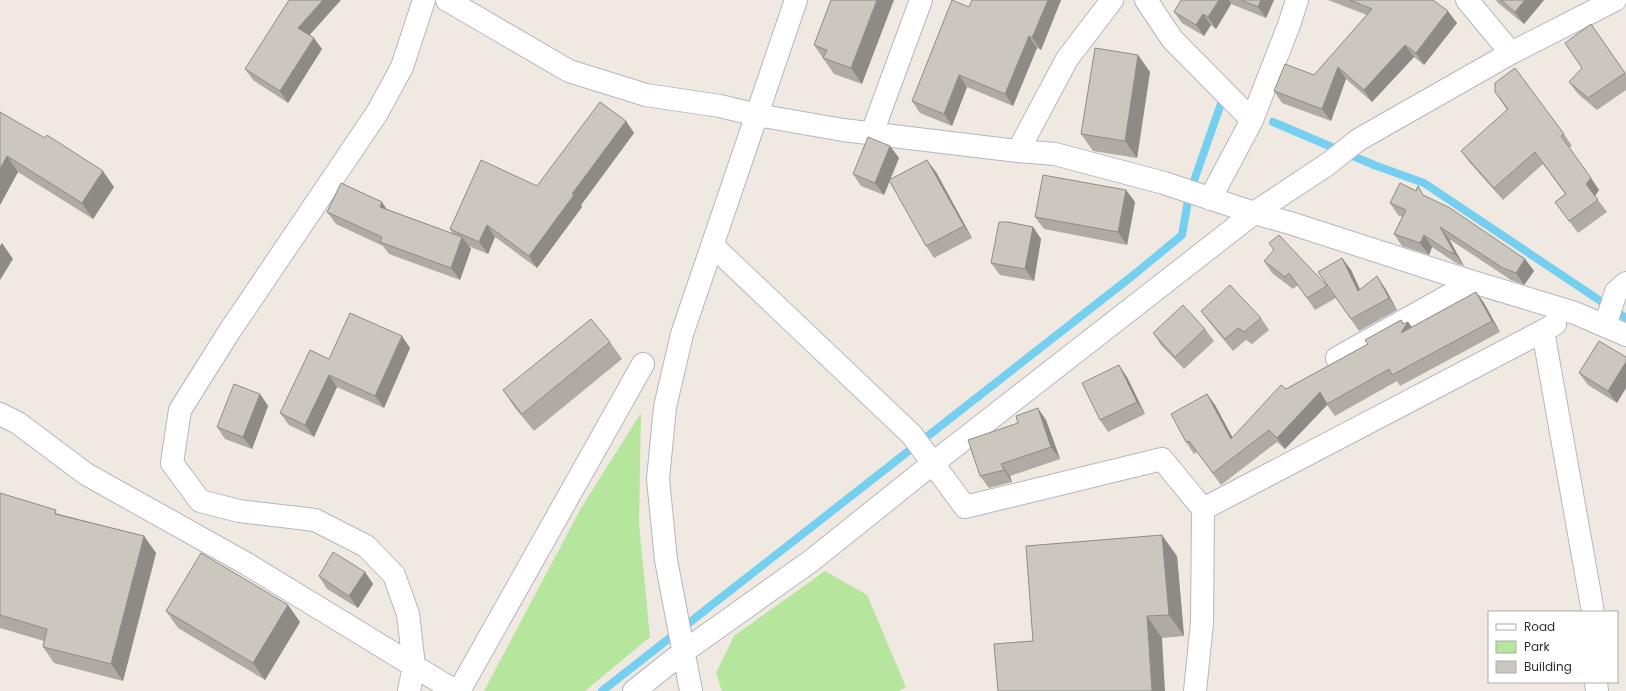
<svg xmlns="http://www.w3.org/2000/svg" width="1626" height="691" viewBox="0 0 1626 691" font-family="Poppins,sans-serif">
	<style>
		.green { fill: #b6e59e }
		.lines { fill: none; stroke-linecap: round; stroke-linejoin: round }
		.stream { stroke: #75cff0; stroke-width: 8 }
		.minor-casing { stroke: #b4b7c1; stroke-width: 24 }
		.minor { stroke: #fff; stroke-width: 22 }
		.wall { fill: #afaba4 }
		.shaded-wall { fill: #8e8b86 }
		.building { fill: #cbc7bf; stroke: #8e8b86 }
	</style>
	<rect width="100%" height="100%" fill="#efe9e1"/>
	<path class="green" d="M 641,413 L 639,524 L 650,637 L 585,691 L 484,691 L 581,508 Z
		M 825,571 L 867,595 L 906,687 L 899,691 L 722,691 L 716,673 L 734,636 Z"/>
	<g class="lines">
		<path class="stream" d="M 1273,122 L 1374,165 L 1424,183 L 1626,318
			M 602,691 L 1136,273 L 1182,235 L 1189,195 L 1224,95"/>
		<g class="minor-casing">
			<path id="minor" d="M 447,0 L 569,71 L 646,95 L 720,106 L 757,115 L 843,130 L 1018,151 L 1055,154 L 1164,183 L 1254,213 L 1290,223 L 1473,282 L 1575,313 L 1626,335
				M 1146,0 L 1172,39 L 1252,120
				M 1467,0 L 1511,53
				M 872,133 L 921,0
				M 1018,151 L 1067,59 L 1112,0
				M 1210,199 L 1252,120 L 1289,25 L 1297,0
				M 713,246 L 912,435 L 965,507 L 1162,459 L 1203,509 L 1543,331
				M 1555,324 L 1543,331 L 1593,612
				M 1605,326 L 1616,292 L 1626,283
				M 1337,358 L 1473,282
				M 0,414 L 18,423 L 86,474 L 247,564 L 455,691
				M 1596,682 L 1597,691
				M 409,691 L 414,666 L 408,614 L 394,575 L 366,546 L 315,520 L 239,511 L 200,501 L 172,463 L 180,410 L 229,332 L 377,113 L 402,67 L 424,0
				M 459,691 L 643,364
				M 634,691 L 683,652 L 811,561 L 932,464 L 1254,213 L 1328,164 L 1358,140 L 1511,53 L 1615,0
				M 691,691 L 666,560 L 658,479 L 665,407 L 682,334 L 796,0
				M 1195,691 L 1202,623 L 1203,509"/>
		</g>
		<use href="#minor" class="minor"/>
	</g>
	<path class="wall" d="M 831,0 L 862,84 L 834,74 L 814,45 Z
		M 1061,0 L 1041,50 L 1037,48 L 1013,106 L 967,87 L 952,126 L 920,113 L 912,101 L 969,7 Z
		M 1181,0 L 1274,0 L 1266,18 L 1231,4 L 1216,29 L 1211,25 L 1204,36 L 1182,23 L 1174,12 Z
		M 1328,0 L 1433,0 L 1457,23 L 1424,65 L 1414,57 L 1372,102 L 1346,79 L 1331,121 L 1282,103 L 1274,91 L 1314,75 L 1367,15 Z
		M 1496,0 L 1544,0 L 1524,24 L 1498,3 Z
		M 1591,24 L 1626,74 L 1626,90 L 1597,110 L 1578,94 L 1569,82 L 1582,68 Z
		M 309,35 L 322,49 L 288,103 L 253,80 L 245,69 Z
		M 1138,55 L 1150,72 L 1137,158 L 1093,151 L 1081,134 Z
		M 1495,92 L 1564,134 L 1572,146 L 1569,148 L 1599,190 L 1595,196 L 1607,212 L 1578,233 L 1555,202 L 1565,194 L 1543,164 L 1503,200 L 1470,163 L 1461,151 L 1507,110 Z
		M 0,112 L 114,187 L 93,219 L 18,172 L 0,205 Z
		M 626,121 L 634,133 L 581,205 L 582,207 L 537,268 L 495,237 L 488,254 L 468,246 L 471,249 L 460,280 L 389,254 L 383,246 L 336,224 L 327,212 L 387,209 L 453,234 L 450,229 L 537,186 Z
		M 890,146 L 899,158 L 890,179 L 936,172 L 972,238 L 934,258 L 926,246 L 890,180 L 884,195 L 861,186 L 853,174 Z
		M 1126,190 L 1135,202 L 1127,245 L 1044,229 L 1035,217 Z
		M 1425,196 L 1525,259 L 1534,271 L 1524,285 L 1511,280 L 1449,239 L 1464,266 L 1456,263 L 1432,247 L 1429,255 L 1402,246 L 1394,234 L 1402,217 L 1398,215 L 1390,203 Z
		M 1033,227 L 1041,239 L 1034,281 L 1000,275 L 991,263 Z
		M 1342,258 L 1351,270 L 1360,289 L 1385,288 L 1397,310 L 1359,331 L 1318,272 Z
		M 1264,261 L 1327,286 L 1336,298 L 1315,310 L 1298,285 L 1293,289 L 1272,273 Z
		M 1476,292 L 1484,303 L 1500,332 L 1400,386 L 1397,381 L 1335,416 L 1327,405 L 1285,449 L 1277,442 L 1221,485 L 1197,452 L 1194,454 L 1186,442 L 1207,394 L 1215,405 L 1233,438 L 1286,389 L 1368,344 L 1401,320 L 1404,324 L 1408,322 L 1412,327 Z
		M 1201,311 L 1261,318 L 1269,330 L 1252,344 L 1246,340 L 1233,351 L 1210,323 Z
		M 1205,329 L 1214,341 L 1184,369 L 1161,345 L 1153,333 Z
		M 1599,341 L 1617,403 L 1588,385 L 1579,373 Z
		M 610,342 L 622,359 L 534,431 L 515,408 L 503,390 Z
		M 410,348 L 384,408 L 337,387 L 314,437 L 289,425 L 280,413 L 329,359 Z
		M 1127,377 L 1145,414 L 1108,432 L 1100,420 Z
		M 260,394 L 268,406 L 252,449 L 225,439 L 217,427 Z
		M 1046,420 L 1060,459 L 1010,476 L 1012,482 L 989,488 L 980,476 Z
		M 0,493 L 59,514 L 144,536 L 156,553 L 123,681 L 54,663 L 43,647 L 44,641 L 0,628 Z
		M 1177,556 L 1184,636 L 1162,638 L 1033,641 Z
		M 365,572 L 373,584 L 358,608 L 327,589 L 319,576 Z
		M 288,605 L 300,622 L 265,680 L 178,628 L 166,611 Z"/>
	<path class="shaded-wall" d="M 323,0 L 341,0 L 306,39 L 298,28 Z
		M 877,0 L 894,0 L 862,84 L 851,68 Z
		M 1048,0 L 1061,0 L 1041,50 L 1032,38 Z
		M 1219,0 L 1229,0 L 1231,4 L 1216,29 L 1208,17 Z
		M 1261,0 L 1274,0 L 1266,18 L 1258,7 Z
		M 1525,0 L 1544,0 L 1524,24 L 1515,12 Z
		M 1448,11 L 1457,23 L 1424,65 L 1416,53 Z
		M 1203,14 L 1211,25 L 1204,36 L 1196,25 Z
		M 1029,36 L 1037,48 L 1013,106 L 1005,94 Z
		M 314,38 L 322,49 L 288,103 L 280,91 Z
		M 1405,45 L 1414,57 L 1372,102 L 1364,90 Z
		M 1138,55 L 1150,72 L 1137,158 L 1125,141 Z
		M 1338,67 L 1346,79 L 1331,121 L 1322,109 Z
		M 959,75 L 967,87 L 952,126 L 944,114 Z
		M 626,121 L 634,133 L 581,205 L 582,207 L 537,268 L 529,256 L 572,194 Z
		M 890,146 L 899,158 L 884,195 L 875,183 Z
		M 7,156 L 18,172 L 0,205 L 0,169 Z
		M 927,160 L 936,172 L 972,238 L 964,226 Z
		M 103,171 L 114,187 L 93,219 L 82,203 Z
		M 1591,178 L 1599,190 L 1595,196 L 1586,184 Z
		M 1126,190 L 1135,202 L 1127,245 L 1118,232 Z
		M 382,202 L 390,214 L 380,207 Z
		M 487,225 L 495,237 L 488,254 L 479,242 Z
		M 1033,227 L 1041,239 L 1034,281 L 1025,269 Z
		M 1440,227 L 1449,239 L 1464,266 L 1455,254 Z
		M 1424,235 L 1432,247 L 1429,255 L 1420,243 Z
		M 462,237 L 471,249 L 460,280 L 451,268 Z
		M 2,243 L 13,259 L 0,280 L 0,246 Z
		M 1342,258 L 1351,270 L 1366,303 L 1358,291 Z
		M 1525,259 L 1534,271 L 1524,285 L 1516,273 Z
		M 1377,276 L 1385,288 L 1397,310 L 1389,298 Z
		M 1476,292 L 1484,303 L 1500,332 L 1492,321 Z
		M 1401,320 L 1405,326 L 1408,322 L 1416,333 L 1401,333 Z
		M 402,336 L 410,348 L 384,408 L 375,396 Z
		M 1626,362 L 1626,388 L 1617,403 L 1608,391 Z
		M 1119,365 L 1127,377 L 1145,414 L 1137,402 Z
		M 329,375 L 337,387 L 314,437 L 305,425 Z
		M 1320,392 L 1327,405 L 1285,449 L 1277,438 Z
		M 260,394 L 268,406 L 252,449 L 243,437 Z
		M 1207,394 L 1215,405 L 1239,450 L 1231,439 Z
		M 1038,408 L 1046,420 L 1060,459 L 1051,447 Z
		M 1001,464 L 1010,476 L 1012,482 L 1004,470 Z
		M 1162,535 L 1177,556 L 1184,636 L 1169,615 Z
		M 144,536 L 156,553 L 123,681 L 111,664 Z
		M 365,572 L 373,584 L 358,608 L 349,596 Z
		M 288,605 L 300,622 L 265,680 L 253,663 Z
		M 1147,616 L 1162,638 L 1165,691 L 1152,691 Z"/>
	<path class="building" d="M 289,0 L 323,0 L 298,28 L 314,38 L 280,91 L 245,69 Z
		M 831,0 L 877,0 L 851,68 L 823,58 L 827,50 L 814,45 Z
		M 952,0 L 969,7 L 972,0 L 1048,0 L 1032,38 L 1029,36 L 1005,94 L 959,75 L 944,114 L 912,101 Z
		M 1181,0 L 1219,0 L 1208,17 L 1203,14 L 1196,25 L 1174,12 Z
		M 1241,0 L 1261,0 L 1258,7 Z
		M 1350,0 L 1433,0 L 1448,11 L 1416,53 L 1405,45 L 1364,90 L 1338,67 L 1322,109 L 1274,91 L 1285,64 L 1314,75 L 1372,9 Z
		M 1501,0 L 1525,0 L 1515,12 Z
		M 1591,24 L 1625,73 L 1588,98 L 1569,82 L 1582,68 L 1565,43 Z
		M 1095,48 L 1138,55 L 1125,141 L 1081,134 Z
		M 1515,68 L 1564,134 L 1561,136 L 1591,178 L 1586,184 L 1598,200 L 1569,221 L 1555,202 L 1566,194 L 1535,152 L 1494,188 L 1461,151 L 1508,109 L 1495,92 L 1495,83 Z
		M 600,102 L 626,121 L 572,194 L 574,195 L 529,256 L 487,225 L 479,242 L 450,229 L 481,160 L 537,186 Z
		M 0,112 L 45,138 L 47,135 L 103,171 L 82,203 L 7,156 L 0,169 Z
		M 868,137 L 890,146 L 875,183 L 853,174 Z
		M 927,160 L 964,226 L 926,246 L 889,180 Z
		M 1043,175 L 1126,190 L 1118,232 L 1035,217 Z
		M 341,183 L 382,202 L 380,207 L 462,237 L 451,268 L 380,242 L 382,237 L 327,212 Z
		M 1400,183 L 1416,191 L 1418,186 L 1423,195 L 1450,208 L 1525,259 L 1516,273 L 1503,268 L 1440,227 L 1455,254 L 1448,251 L 1424,235 L 1420,243 L 1394,234 L 1406,210 L 1390,203 Z
		M 999,222 L 1008,222 L 1033,227 L 1025,269 L 991,263 Z
		M 1279,235 L 1327,286 L 1307,298 L 1289,273 L 1285,277 L 1264,261 L 1274,250 L 1269,243 Z
		M 1342,258 L 1358,291 L 1377,276 L 1389,298 L 1351,319 L 1318,272 Z
		M 1230,285 L 1261,318 L 1244,332 L 1238,328 L 1225,339 L 1201,311 Z
		M 1476,292 L 1492,321 L 1392,375 L 1389,369 L 1327,404 L 1320,392 L 1277,438 L 1269,430 L 1213,473 L 1189,441 L 1186,442 L 1171,414 L 1207,394 L 1231,439 L 1281,385 L 1286,389 L 1368,344 L 1365,340 L 1401,320 L 1403,324 L 1408,322 L 1401,333 Z
		M 1183,305 L 1205,329 L 1175,357 L 1153,333 Z
		M 350,313 L 402,336 L 375,396 L 329,375 L 305,425 L 280,413 L 310,350 L 329,359 Z
		M 591,319 L 610,342 L 522,414 L 503,390 Z
		M 1599,341 L 1626,357 L 1626,362 L 1608,391 L 1579,373 Z
		M 1119,365 L 1137,402 L 1100,420 L 1082,383 Z
		M 234,384 L 260,394 L 243,437 L 217,427 Z
		M 1038,408 L 1051,447 L 1001,464 L 1004,470 L 980,476 L 968,440 L 1018,423 L 1016,416 Z
		M 0,493 L 56,510 L 55,514 L 144,536 L 111,664 L 43,647 L 47,629 L 0,615 Z
		M 1162,535 L 1169,615 L 1147,616 L 1152,691 L 998,691 L 994,644 L 1033,641 L 1026,546 Z
		M 333,552 L 365,572 L 349,596 L 319,576 Z
		M 201,553 L 288,605 L 253,663 L 166,611 Z"/>
	<rect x="1488" y="611" width="130" height="72" fill="#ffffff" stroke="#ababab"/>
	<rect x="1496" y="624" width="20" height="6" fill="#ffffff" stroke="#ababab"/>
	<text x="1524" y="631" font-size="12" fill="#2e2e2e">Road</text>
	<rect x="1496" y="641" width="20" height="12" fill="#b6e59e" stroke="#ababab"/>
	<text x="1524" y="651" font-size="12" fill="#2e2e2e">Park</text>
	<rect x="1496" y="661" width="20" height="12" fill="#cbc7bf" stroke="#ababab"/>
	<text x="1524" y="671" font-size="12" fill="#2e2e2e">Building</text>
</svg>
